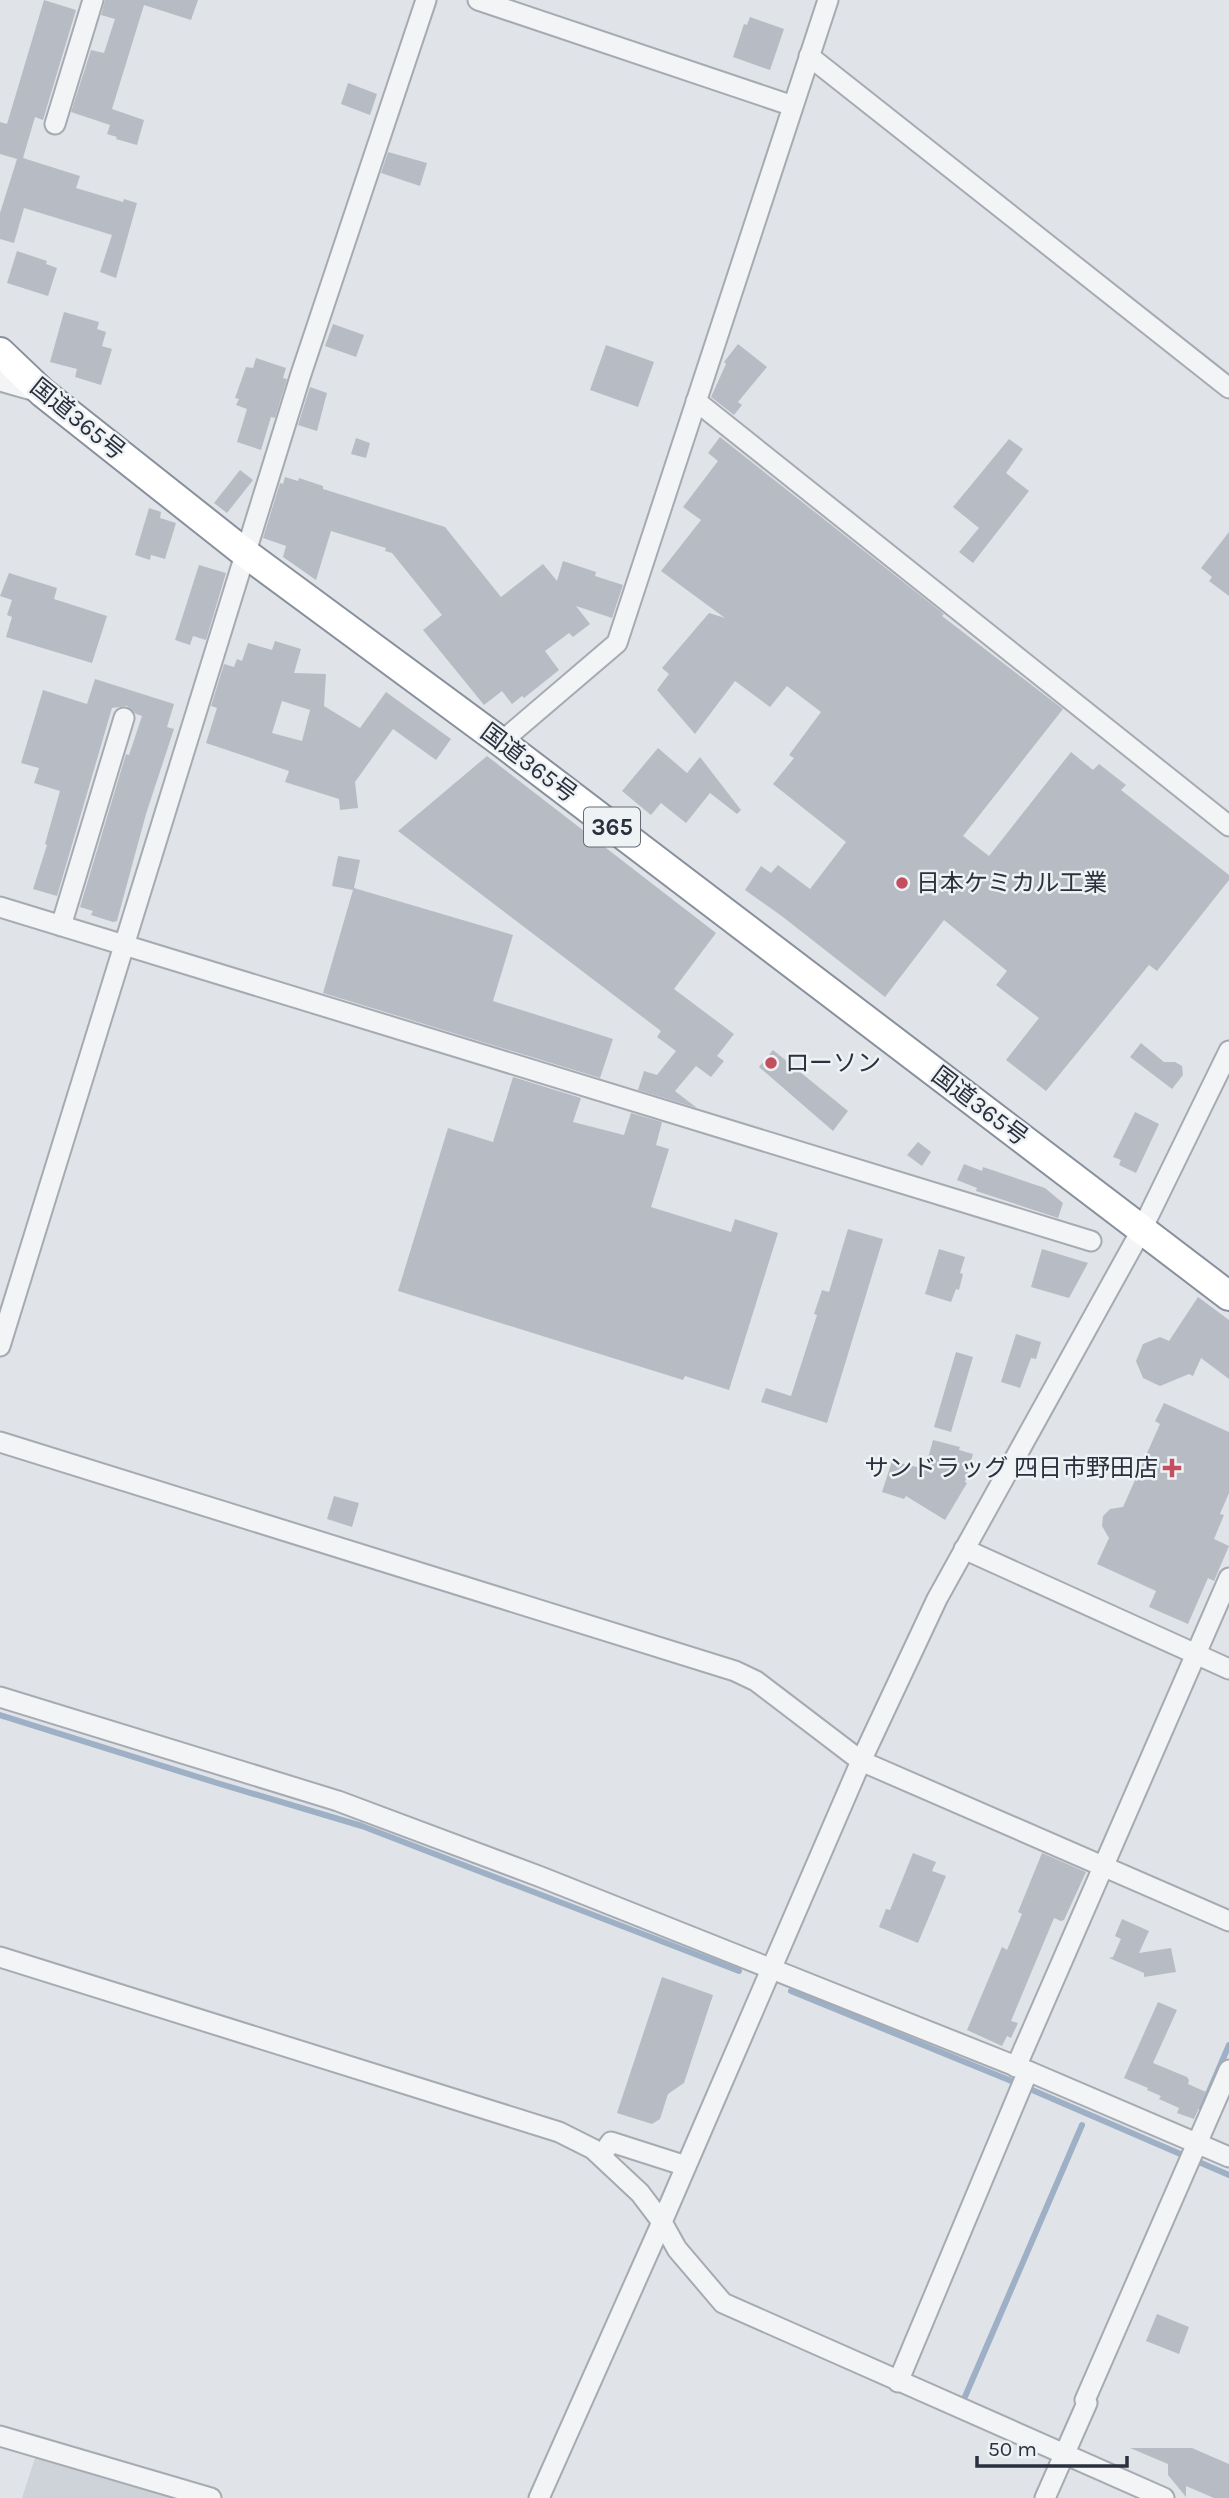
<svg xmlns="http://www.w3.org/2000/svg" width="1229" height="2498" viewBox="0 0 1229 2498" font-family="Karla,'Noto Sans JP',sans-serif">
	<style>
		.built { fill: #ced2d9 }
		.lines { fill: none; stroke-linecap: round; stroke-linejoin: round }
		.stream { stroke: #9eb0c5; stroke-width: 6 }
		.building { fill: #b7bcc4; fill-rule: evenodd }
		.minor-casing { stroke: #a6aab2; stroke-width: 23 }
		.highway-casing { stroke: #88909d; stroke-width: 32 }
		.minor { stroke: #f2f4f6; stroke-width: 19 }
		.highway { stroke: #fff; stroke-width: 28 }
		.poi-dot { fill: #c34e5f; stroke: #eff2f5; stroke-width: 2.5 }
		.labels { text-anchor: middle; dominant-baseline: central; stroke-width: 5; stroke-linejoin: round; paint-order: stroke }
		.shield { fill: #eff2f5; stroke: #656b75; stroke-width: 2 }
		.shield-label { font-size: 23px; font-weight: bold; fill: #2a313e }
		.street-label { font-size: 24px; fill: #2a313e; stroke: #eff2f5 }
		.poi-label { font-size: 24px; fill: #2a313e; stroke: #eff2f5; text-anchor: start }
	</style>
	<rect width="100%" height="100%" fill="#e0e3e8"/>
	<path class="built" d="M 35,2458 L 176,2498 L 22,2498 Z"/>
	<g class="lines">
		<path class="stream" d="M 0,1715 L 217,1783 L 362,1826 L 739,1971
			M 791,1991 L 1009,2080 L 1229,2175
			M 1202,2108 L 1229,2045
			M 964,2399 L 1082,2125"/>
	</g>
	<path class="building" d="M 44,0 L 76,10 L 43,120 L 35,117 L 23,158 L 80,176 L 76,188 L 123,202 L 124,199 L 137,203 L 116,278 L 100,272 L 112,235 L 24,208 L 14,243 L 0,239 L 0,213 L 17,159 L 0,154 L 0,122 L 7,124 Z
		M 105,0 L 198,0 L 191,20 L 144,5 L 112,109 L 144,120 L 137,145 L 116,139 L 117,137 L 107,134 L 110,125 L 71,112 L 91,50 L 104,53 L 115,19 L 101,15 Z
		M 750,17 L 784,29 L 770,70 L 733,57 L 744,24 L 747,25 Z
		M 348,83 L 377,94 L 370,115 L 341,104 Z
		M 388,152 L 427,163 L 420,186 L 381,173 Z
		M 17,251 L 47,261 L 46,264 L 57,268 L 48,296 L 7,283 Z
		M 64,312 L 99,322 L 97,329 L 106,332 L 102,346 L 112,349 L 101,385 L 75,377 L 77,369 L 50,362 Z
		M 333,324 L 364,335 L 356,357 L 325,346 Z
		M 738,344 L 767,367 L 738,402 L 742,405 L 734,415 L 711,397 L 726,364 L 724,362 Z
		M 606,345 L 654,362 L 638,407 L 590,390 Z
		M 256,358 L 286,368 L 283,378 L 287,379 L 275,418 L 271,417 L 261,450 L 237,442 L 247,409 L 236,405 L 239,399 L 235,398 L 246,367 L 253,368 Z
		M 310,387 L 327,393 L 317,431 L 298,425 Z
		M 720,437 L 944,614 L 942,616 L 1063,709 L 963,836 L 989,856 L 1071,752 L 1093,770 L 1099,764 L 1126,785 L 1121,790 L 1229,875 L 1229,880 L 1157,971 L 1149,965 L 1046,1091 L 1006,1060 L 1039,1018 L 996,985 L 1007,971 L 944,920 L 885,997 L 783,917 L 745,890 L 761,866 L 771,873 L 778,865 L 810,889 L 846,842 L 773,784 L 794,758 L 789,755 L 821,712 L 787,686 L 770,707 L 735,681 L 695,734 L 657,690 L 669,674 L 662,668 L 709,613 L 725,618 L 661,571 L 701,520 L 683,507 L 718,461 L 708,453 Z
		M 356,438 L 370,443 L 366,458 L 351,454 Z
		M 1009,439 L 1023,449 L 1006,473 L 1029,491 L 973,563 L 959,552 L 979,528 L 953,507 Z
		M 240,470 L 253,480 L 227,513 L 214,503 Z
		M 285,477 L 298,481 L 299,478 L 323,486 L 323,489 L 445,527 L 501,597 L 543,564 L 557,581 L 563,561 L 596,572 L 595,576 L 623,585 L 612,618 L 576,606 L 590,624 L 573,637 L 569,633 L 545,651 L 559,670 L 524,698 L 522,696 L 512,704 L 502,691 L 484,705 L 423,630 L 442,615 L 392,553 L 385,551 L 386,548 L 331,531 L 316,580 L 283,557 L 286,546 L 263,538 L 280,483 L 283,484 Z
		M 149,508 L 161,512 L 160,518 L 176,523 L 165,559 L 151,555 L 150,560 L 135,555 Z
		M 1229,532 L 1229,596 L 1209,581 L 1212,577 L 1201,568 Z
		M 199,565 L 226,573 L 206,640 L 193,636 L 190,645 L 175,640 Z
		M 9,573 L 57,588 L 54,599 L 107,616 L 92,663 L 6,637 L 12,617 L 7,615 L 12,600 L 0,596 Z
		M 275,641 L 301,649 L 294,673 L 326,674 L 324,706 L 360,728 L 386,692 L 451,739 L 436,760 L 393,729 L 355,782 L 358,808 L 340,810 L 339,799 L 285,782 L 289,771 L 206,743 L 217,708 L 211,706 L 224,664 L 234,667 L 237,659 L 242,661 L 248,643 L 272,650 ZM 282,701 L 310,710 L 302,741 L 272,733 Z
		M 95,679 L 174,704 L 167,727 L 174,729 L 146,814 L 117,921 L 113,922 L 91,915 L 93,911 L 80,907 L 126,754 L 129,755 L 142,716 L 136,714 L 127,706 L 112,708 L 57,896 L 33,889 L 47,845 L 45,844 L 60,791 L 34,783 L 39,768 L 21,763 L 43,690 L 87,704 Z
		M 658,748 L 687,773 L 700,757 L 741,810 L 737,814 L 710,793 L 686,823 L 661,803 L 651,815 L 622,791 Z
		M 487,756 L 716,933 L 674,989 L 734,1034 L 717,1056 L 724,1061 L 711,1077 L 696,1066 L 675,1091 L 697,1108 L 638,1090 L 644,1071 L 657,1075 L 676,1051 L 657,1037 L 661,1031 L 398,831 Z
		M 338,856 L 360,860 L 354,888 L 513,935 L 493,1001 L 613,1039 L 600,1078 L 323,993 L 353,890 L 332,886 Z
		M 1141,1043 L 1164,1062 L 1175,1062 L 1182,1066 L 1183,1075 L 1172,1089 L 1130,1057 Z
		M 773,1050 L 848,1111 L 833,1131 L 759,1067 Z
		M 513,1077 L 581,1098 L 573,1122 L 624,1135 L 631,1113 L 662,1122 L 656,1145 L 669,1149 L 651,1207 L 731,1232 L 735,1219 L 778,1233 L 729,1390 L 685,1376 L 683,1380 L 398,1291 L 448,1128 L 493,1142 Z
		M 1135,1112 L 1159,1124 L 1136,1173 L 1119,1165 L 1121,1160 L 1113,1157 Z
		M 918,1142 L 931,1152 L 922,1166 L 907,1155 Z
		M 964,1164 L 982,1171 L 983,1167 L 1045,1188 L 1063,1203 L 1058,1218 L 976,1191 L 977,1188 L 957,1180 Z
		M 848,1229 L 883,1239 L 827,1423 L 761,1402 L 766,1388 L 791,1396 L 817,1315 L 814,1314 L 822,1290 L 829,1292 Z
		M 939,1249 L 965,1257 L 960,1273 L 963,1274 L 959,1290 L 956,1289 L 951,1302 L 925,1294 Z
		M 1042,1249 L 1088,1263 L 1069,1298 L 1031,1287 Z
		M 1198,1297 L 1229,1320 L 1229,1379 L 1201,1358 L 1193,1376 L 1189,1374 L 1160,1386 L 1143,1378 L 1136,1361 L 1143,1344 L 1160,1337 L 1169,1341 Z
		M 1016,1334 L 1041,1342 L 1036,1359 L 1031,1358 L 1020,1388 L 1001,1382 Z
		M 956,1352 L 973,1357 L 951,1432 L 934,1427 Z
		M 1164,1403 L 1229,1432 L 1229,1493 L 1220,1514 L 1224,1515 L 1214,1539 L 1229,1546 L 1214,1581 L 1208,1578 L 1188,1624 L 1149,1607 L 1156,1591 L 1097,1564 L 1109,1538 L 1102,1526 L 1103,1516 L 1110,1509 L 1123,1507 L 1160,1424 L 1155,1421 Z
		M 933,1440 L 960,1447 L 959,1450 L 973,1454 L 965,1482 L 967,1483 L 945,1520 L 906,1496 L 904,1499 L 882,1492 L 892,1461 L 925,1469 Z
		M 334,1496 L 359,1503 L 352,1527 L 327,1519 Z
		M 913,1853 L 936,1862 L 932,1871 L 946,1876 L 918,1943 L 879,1927 L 886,1909 L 890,1910 Z
		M 1042,1853 L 1086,1872 L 1064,1920 L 1061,1921 L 1054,1918 L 1011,2021 L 1018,2023 L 1011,2038 L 1007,2036 L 1002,2046 L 967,2030 L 1002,1947 L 1007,1950 L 1022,1914 L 1018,1912 Z
		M 1122,1919 L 1149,1931 L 1139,1953 L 1171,1948 L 1176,1972 L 1144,1977 L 1144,1973 L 1109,1958 L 1113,1957 L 1121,1939 L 1115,1936 Z
		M 662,1977 L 713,1995 L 684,2083 L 668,2094 L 660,2119 L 652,2124 L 617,2113 Z
		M 1158,2002 L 1177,2010 L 1153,2063 L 1187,2077 L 1189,2080 L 1188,2084 L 1206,2092 L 1194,2119 L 1177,2113 L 1179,2108 L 1159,2099 L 1161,2096 L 1147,2090 L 1148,2088 L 1124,2078 Z
		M 1157,2314 L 1189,2327 L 1179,2354 L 1146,2341 Z
		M 1130,2448 L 1192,2448 L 1229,2464 L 1229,2498 L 1214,2498 L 1186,2486 L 1186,2497 L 1168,2475 L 1168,2464 Z"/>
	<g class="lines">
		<g class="minor-casing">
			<path id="minor" d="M 478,0 L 793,106
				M 809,56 L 1229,388
				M 55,124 L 93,0
				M 0,381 L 39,392
				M 696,401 L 1229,826
				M 501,742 L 617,643 L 828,0
				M 0,907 L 1091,1241
				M 61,926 L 124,718
				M 0,1346 L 301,374 L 426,0
				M 0,1442 L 735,1671 L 756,1681 L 861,1761 L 1229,1921
				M 964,1549 L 1229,1669
				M 0,1697 L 338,1801 L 541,1877 L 1028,2071 L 1229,2157
				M 0,1957 L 559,2132 L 593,2149 L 640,2193 L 662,2222 L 677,2249 L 723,2303 L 1164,2498
				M 1016,2067 L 1229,1578
				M 601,2156 L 611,2142 L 686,2166
				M 898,2382 L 1028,2071
				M 0,2436 L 211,2498
				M 539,2498 L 662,2222 L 861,1761 L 937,1599 L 1142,1229 L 1229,1051
				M 1045,2498 L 1087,2403 L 1085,2400 L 1229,2070"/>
		</g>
		<g class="highway-casing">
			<path id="highway" d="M 0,352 L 43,393 L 245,553 L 501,742 L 1229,1296"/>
		</g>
		<use href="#minor" class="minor"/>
		<use href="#highway" class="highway"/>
	</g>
	<g class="poi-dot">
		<circle cx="902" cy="883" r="7"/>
		<circle cx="771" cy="1063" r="7"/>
		<path d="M1168.5 1457.5h7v7h7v7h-7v7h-7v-7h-7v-7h7z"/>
	</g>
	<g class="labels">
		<rect class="shield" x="584" y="807.5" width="56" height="39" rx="5"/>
		<g class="shield-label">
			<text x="612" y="827">365</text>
		</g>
		<g class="street-label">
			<text transform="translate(78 419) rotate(39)">国道365号</text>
			<text transform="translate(529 763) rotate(37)">国道365号</text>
			<text transform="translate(980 1106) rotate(37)">国道365号</text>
		</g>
		<g class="poi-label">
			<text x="916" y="883">日本ケミカル工業</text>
			<text x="785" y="1063">ローソン</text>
			<text x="1158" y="1468" text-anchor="end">サンドラッグ 四日市野田店</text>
		</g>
	</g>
	<path d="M977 2456v10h150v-10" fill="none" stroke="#2a313e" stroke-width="3.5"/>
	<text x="988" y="2456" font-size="21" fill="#2a313e" stroke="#eff2f5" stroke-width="5" paint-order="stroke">50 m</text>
</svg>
